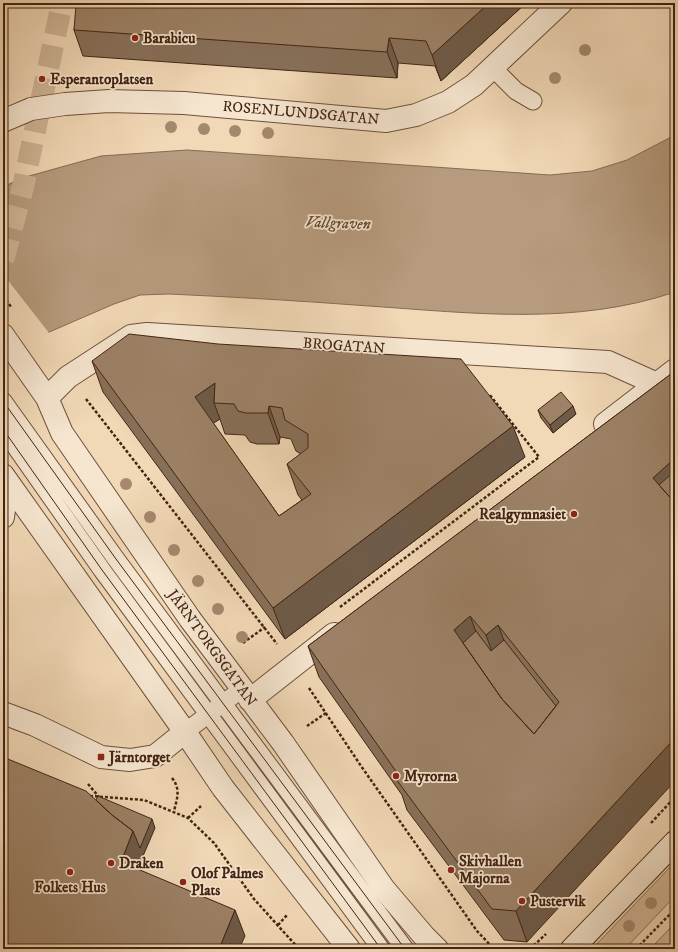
<svg xmlns="http://www.w3.org/2000/svg" width="678" height="952" viewBox="0 0 678 952" font-family="'IM FELL DW Pica',serif">
	<style>
		.green { fill: #d3b99a; stroke: #8b6e56 }
		.water { fill: #b69b7e; stroke: #886b53 }
		.pier { fill: #f1d8b6 }
		.lines { fill: none; stroke-linecap: round; stroke-linejoin: round }
		.trunk-tunnel { stroke: #ceb495; stroke-width: 22; stroke-dasharray: 22 11; stroke-linecap: butt }
		.service-casing { stroke: #6e513b; stroke-width: 19 }
		.minor-casing { stroke: #6e513b; stroke-width: 24 }
		.secondary-casing { stroke: #432412; stroke-width: 24 }
		.path { stroke: #432412; stroke-width: 2.5; stroke-dasharray: 3 2; stroke-linecap: butt }
		.service { stroke: #f6e6d0; stroke-width: 17 }
		.minor { stroke: #f6e6d0; stroke-width: 22 }
		.secondary { stroke: #f6e6d0; stroke-width: 22 }
		.tram { stroke: #432412; stroke-width: 1 }
		.tree { fill: #a5896e }
		.wall { fill: #877059; stroke: #432412; fill-rule: evenodd }
		.shaded-wall { fill: #6e5b48; stroke: #432412 }
		.building { fill: #9d8267; stroke: #432412; fill-rule: evenodd }
		.poi-dot { fill: #8f2418; stroke: #f6e6d0; stroke-width: 1.5 }
		.labels { text-anchor: middle; dominant-baseline: central; stroke-width: 3.5; stroke-linejoin: round; paint-order: stroke }
		.poi-label { font-size: 15px; font-weight: bold; fill: #432412; stroke: #f6e6d0; text-anchor: start }
		.street-label { font-size: 15px; fill: #432412; stroke: #f6e6d0 }
		.water-label { font-size: 16px; font-style: italic; fill: #664832; stroke: #f6e6d0 }
	</style>
	<rect width="100%" height="100%" fill="#f1d8b6"/>
	<filter id="stains"><feTurbulence type="fractalNoise" baseFrequency=".005" numOctaves="4"/><feColorMatrix values="0 0 0 0 .2 0 0 0 0 .09 0 0 0 0 .02 0 0 0 .5 -.17"/></filter>
	<radialGradient id="worn" r=".72"><stop offset=".6" stop-color="#630" stop-opacity="0"/><stop offset="1" stop-color="#630" stop-opacity=".3"/></radialGradient>
	<path class="green" d="M 675,862 L 675,896 L 625,949 L 592,949 Z
		M 675,923 L 675,944 L 670,949 L 650,949 Z"/>
	<path class="water" d="M 675,135 L 675,292 C 575,326 472,313 369,306 C 302,301 236,297 169,294 L 140,295 L 114,304 L 3,352 L 3,187 L 22,178 L 101,156 L 187,150 L 550,175 L 592,171 L 627,160 Z"/>
	<path class="pier" d="M 3,274 L 49,333 L 3,354 Z"/>
	<g class="lines">
		<path class="trunk-tunnel" d="M 3,260 L 23,187 L 62,3"/>
		<g class="service-casing">
			<path id="service" d="M 492,67 L 516,91 L 533,101
				M 3,401 L 116,559 L 405,949
				M 3,429 L 102,570 L 381,949
				M 185,732 L 242,689"/>
		</g>
		<g class="minor-casing">
			<path id="minor" d="M 3,121 L 31,109 L 65,104 L 109,101 L 184,103 L 386,121 L 416,115 L 448,102 L 474,85 L 561,3
				M 3,335 L 47,398 L 62,433 L 190,619 L 283,743 L 384,889 L 424,936 L 437,949
				M 47,398 L 68,377 L 131,336 L 147,334 L 608,362 L 657,384
				M 605,424 L 675,370
				M 3,475 L 185,732 L 223,788 L 349,949
				M 3,517 L 8,482
				M 250,700 L 334,634
				M 3,713 L 35,725 L 101,757 L 130,760 L 155,756 L 185,732"/>
		</g>
		<g class="secondary-casing">
			<path id="secondary" d="M 572,949 L 675,842"/>
		</g>
		<path class="path" d="M 3,296 L 12,308
			M 86,399 L 277,644
			M 340,607 L 539,457 L 489,394
			M 243,643 L 265,627
			M 309,688 L 361,766 L 477,931 L 494,949
			M 307,726 L 326,713
			M 172,778 C 181,789 177,799 174,811
			M 88,784 L 99,797
			M 90,796 L 144,800 L 188,818 L 214,843 L 254,899 L 299,949
			M 188,818 L 201,806
			M 651,823 L 675,797
			M 278,925 L 287,915
			M 530,949 L 546,934
			M 636,949 L 675,909"/>
		<use href="#service" class="service"/>
		<use href="#minor" class="minor"/>
		<use href="#secondary" class="secondary"/>
		<path class="tram" d="M 3,401 L 116,559 L 405,949
			M 3,429 L 102,570 L 381,949"/>
	</g>
	<g class="tree">
		<circle cx="585" cy="50" r="6"/>
		<circle cx="555" cy="78" r="6"/>
		<circle cx="171" cy="127" r="6"/>
		<circle cx="204" cy="129" r="6"/>
		<circle cx="235" cy="131" r="6"/>
		<circle cx="268" cy="133" r="6"/>
		<circle cx="126" cy="484" r="6"/>
		<circle cx="150" cy="517" r="6"/>
		<circle cx="174" cy="550" r="6"/>
		<circle cx="198" cy="581" r="6"/>
		<circle cx="218" cy="609" r="6"/>
		<circle cx="242" cy="637" r="6"/>
		<circle cx="651" cy="903" r="6"/>
		<circle cx="629" cy="926" r="6"/>
	</g>
	<path class="wall" d="M 77,3 L 526,3 L 441,81 L 435,66 L 398,63 L 397,78 L 83,56 L 74,30 L 78,5 Z
		M 92,361 L 525,457 L 285,639 L 103,392 ZM 220,419 L 225,434 L 245,435 L 250,442 L 257,444 L 279,444 L 280,437 L 291,439 L 296,451 L 301,454 L 287,464 L 298,495 L 302,500 L 279,516 L 213,423 Z
		M 675,371 L 527,942 L 504,940 L 407,810 L 402,795 L 319,677 L 308,646 Z
		M 538,410 L 576,414 L 553,433 L 541,418 Z"/>
	<path class="shaded-wall" d="M 489,3 L 526,3 L 441,81 L 432,55 Z
		M 389,38 L 398,63 L 397,78 L 387,52 Z
		M 215,383 L 214,403 L 220,419 L 206,428 L 195,397 Z
		M 269,406 L 280,437 L 279,444 L 268,413 Z
		M 573,406 L 576,414 L 553,433 L 550,425 Z
		M 513,426 L 525,457 L 285,639 L 273,608 Z
		M 675,458 L 675,499 L 670,503 L 653,478 Z
		M 470,616 L 482,647 L 468,658 L 454,630 Z
		M 498,625 L 510,656 L 497,666 L 486,635 Z
		M 675,738 L 675,781 L 527,942 L 516,911 Z
		M 152,819 L 155,828 L 143,856 L 131,888 L 121,862 L 133,831 Z
		M 235,910 L 245,936 L 239,949 L 219,949 Z"/>
	<path class="building" d="M 83,3 L 489,3 L 432,55 L 426,41 L 389,38 L 387,52 L 74,30 L 76,5 L 83,6 Z
		M 129,334 L 218,344 L 461,359 L 513,426 L 273,608 L 92,361 ZM 215,383 L 214,403 L 234,404 L 238,411 L 246,413 L 268,413 L 269,406 L 282,408 L 285,420 L 308,434 L 308,448 L 287,464 L 311,494 L 279,516 L 195,397 Z
		M 675,371 L 675,458 L 653,478 L 675,503 L 675,738 L 516,911 L 492,909 L 396,779 L 400,777 L 308,646 ZM 470,616 L 486,635 L 498,625 L 559,702 L 534,734 L 502,699 L 454,630 Z
		M 561,392 L 573,406 L 550,425 L 538,410 Z
		M 675,471 L 675,503 L 659,485 Z
		M 476,631 L 491,651 L 504,640 L 556,706 L 534,734 L 502,699 L 463,643 Z
		M 3,757 L 86,791 L 112,815 L 133,831 L 121,862 L 235,910 L 219,949 L 3,949 Z
		M 98,796 L 152,819 L 140,848 L 133,831 L 112,815 L 96,800 Z"/>
	<g class="poi-dot">
		<circle cx="135" cy="38" r="4"/>
		<circle cx="42" cy="79" r="4"/>
		<circle cx="574" cy="514" r="4"/>
		<rect x="97" y="753" width="8" height="8" rx="2"/>
		<circle cx="396" cy="776" r="4"/>
		<circle cx="111" cy="863" r="4"/>
		<circle cx="451" cy="870" r="4"/>
		<circle cx="70" cy="872" r="4"/>
		<circle cx="183" cy="882" r="4"/>
		<circle cx="522" cy="901" r="4"/>
	</g>
	<g class="labels">
		<g class="poi-label">
			<text x="143" y="38">Barabicu</text>
			<text x="50" y="79">Esperantoplatsen</text>
			<text x="566" y="514" text-anchor="end">Realgymnasiet</text>
			<text x="109" y="757">Järntorget</text>
			<text x="404" y="776">Myrorna</text>
			<text x="459" y="861">Skivhallen<tspan x="459" dy="17">Majorna</tspan></text>
			<text x="119" y="863">Draken</text>
			<text x="191" y="873">Olof Palmes<tspan x="191" dy="17">Plats</tspan></text>
			<text x="70" y="887" text-anchor="middle">Folkets Hus</text>
			<text x="530" y="901">Pustervik</text>
		</g>
		<g class="street-label">
			<text transform="translate(301 113) rotate(5)">ROSENLUNDSGATAN</text>
			<text transform="translate(344 346) rotate(4)">BROGATAN</text>
			<text transform="translate(212 648) rotate(54)">JÄRNTORGSGATAN</text>
		</g>
		<g class="water-label">
			<text transform="translate(338 223) rotate(2)">Vallgraven</text>
		</g>
	</g>
	<rect width="678" height="952" fill="none" stroke="#f1d8b6" stroke-width="16"/>
	<rect x="4" y="4" width="670" height="944" fill="none" stroke="#432412" stroke-width="2"/>
	<rect x="8" y="8" width="662" height="936" fill="none" stroke="#432412"/>
	<rect width="100%" height="100%" filter="url(#stains)"/>
	<rect width="100%" height="100%" fill="url(#worn)"/>
</svg>
